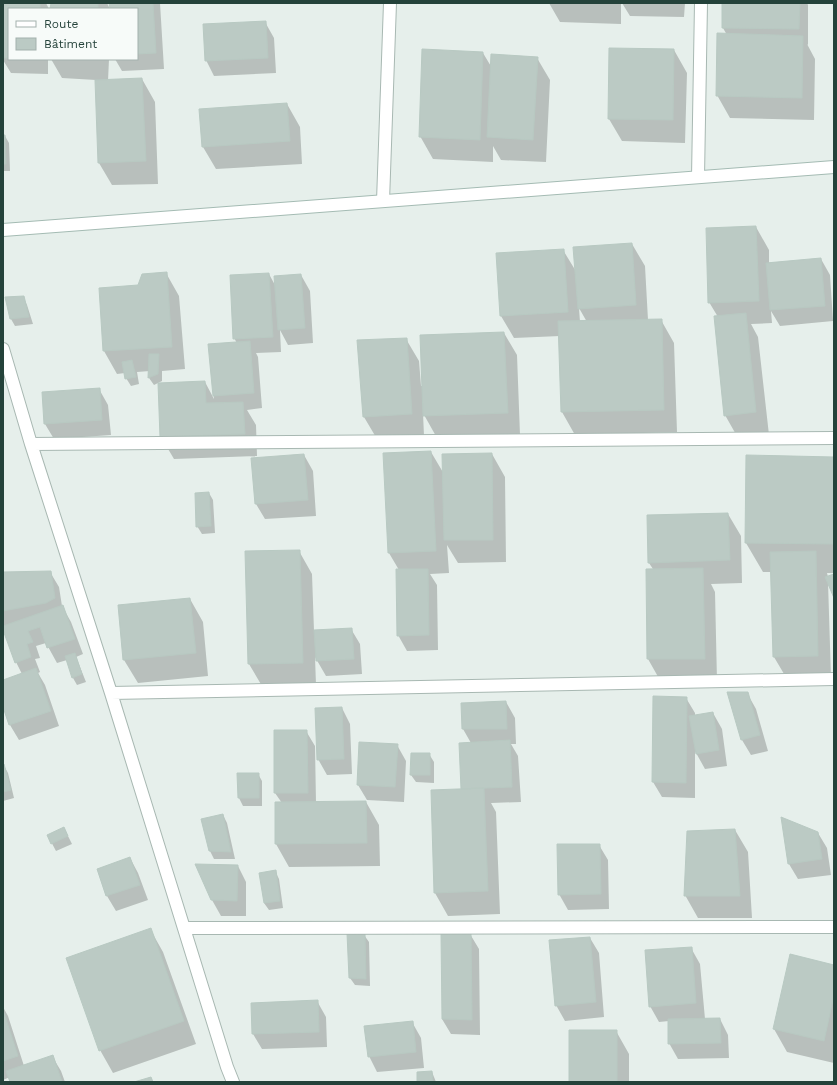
<svg xmlns="http://www.w3.org/2000/svg" width="837" height="1085" viewBox="0 0 837 1085" font-family="'Work Sans',sans-serif">
	<style>
		.shadow { fill: #0003; fill-rule: evenodd }
		.building { fill: #bbcac4; stroke: #b8c9c2 }
		.lines { fill: none; stroke-linecap: round; stroke-linejoin: round }
		.street-casing { stroke: #a8b8b2; stroke-width: 14 }
		.secondary-casing { stroke: #a4bbb3; stroke-width: 14 }
		.street { stroke: #fff; stroke-width: 12 }
		.secondary { stroke: #fff; stroke-width: 12 }
	</style>
	<rect width="100%" height="100%" fill="#e6efeb"/>
	<path class="shadow" d="M 3,3 L 46,3 L 49,9 L 9,9 L 9,59 L 48,59 L 48,74 L 11,73 L 3,60 Z
		M 52,3 L 107,3 L 110,9 L 51,9 Z
		M 110,3 L 160,3 L 164,69 L 122,71 L 115,59 L 137,59 L 137,9 L 111,9 Z
		M 549,3 L 621,3 L 621,24 L 560,22 Z
		M 622,3 L 685,3 L 684,17 L 630,16 Z
		M 723,3 L 807,3 L 808,5 L 808,45 L 807,44 L 815,59 L 814,120 L 730,118 L 717,95 L 727,35 L 723,28 Z
		M 265,22 L 274,38 L 276,73 L 214,76 L 206,60 Z
		M 674,50 L 687,73 L 685,143 L 622,141 L 609,119 Z
		M 483,53 L 492,68 L 537,58 L 550,80 L 546,162 L 501,160 L 493,146 L 493,162 L 433,159 L 420,136 Z
		M 51,59 L 109,59 L 108,81 L 142,79 L 155,102 L 158,184 L 112,185 L 99,163 L 96,80 L 62,78 Z
		M 287,104 L 300,127 L 302,164 L 216,169 L 203,147 Z
		M 3,136 L 5,136 L 9,143 L 10,171 L 3,171 Z
		M 756,227 L 769,250 L 769,263 L 821,259 L 830,275 L 833,321 L 780,326 L 771,311 L 772,323 L 751,324 L 758,337 L 769,435 L 738,438 L 725,415 L 718,317 L 709,302 Z
		M 632,244 L 645,266 L 648,320 L 661,320 L 674,343 L 677,432 L 575,435 L 562,412 L 560,336 L 514,338 L 501,316 L 563,250 L 577,273 ZM 579,308 L 587,322 L 580,322 Z
		M 166,273 L 179,296 L 185,369 L 162,371 L 162,381 L 154,385 L 149,378 L 150,371 L 137,372 L 139,384 L 131,386 L 126,378 L 125,373 L 117,374 L 104,351 L 100,289 L 139,286 Z
		M 269,274 L 276,287 L 301,275 L 310,291 L 313,343 L 288,345 L 280,330 L 281,352 L 256,353 L 258,357 L 262,408 L 247,410 L 256,425 L 257,456 L 174,459 L 161,437 L 205,382 L 214,399 L 210,345 L 237,343 L 234,338 Z
		M 23,297 L 27,305 L 33,324 L 15,326 L 11,319 L 6,298 Z
		M 504,333 L 517,355 L 520,435 L 437,438 L 423,413 L 424,436 L 377,439 L 364,417 L 406,339 L 419,361 L 421,386 L 423,386 Z
		M 99,389 L 108,405 L 111,435 L 54,439 L 45,424 Z
		M 431,452 L 444,474 L 492,454 L 505,477 L 506,562 L 458,563 L 447,545 L 449,573 L 430,574 L 437,585 L 438,650 L 407,651 L 398,635 L 399,570 L 389,553 Z
		M 304,455 L 313,471 L 316,516 L 265,519 L 256,504 L 252,459 Z
		M 747,456 L 834,458 L 834,573 L 827,573 L 828,577 L 834,575 L 834,596 L 828,582 L 831,678 L 787,679 L 774,657 L 772,572 L 763,572 L 746,543 Z
		M 209,493 L 213,500 L 215,533 L 202,534 L 197,526 Z
		M 728,514 L 741,536 L 742,583 L 711,584 L 715,592 L 717,681 L 661,682 L 648,659 L 653,569 L 649,563 Z
		M 299,551 L 312,574 L 314,631 L 351,629 L 360,644 L 362,674 L 326,676 L 315,657 L 316,685 L 262,686 L 249,664 Z
		M 50,572 L 59,587 L 62,606 L 71,622 L 83,654 L 76,657 L 86,682 L 77,685 L 73,678 L 67,660 L 57,663 L 46,643 L 36,646 L 40,658 L 35,659 L 40,672 L 38,673 L 45,685 L 59,726 L 19,740 L 10,725 L 3,703 L 3,681 L 22,674 L 16,662 L 3,628 L 3,573 Z
		M 190,599 L 203,622 L 208,676 L 138,683 L 124,660 L 119,606 Z
		M 729,693 L 747,693 L 756,709 L 768,751 L 751,755 L 742,740 Z
		M 654,697 L 686,698 L 695,713 L 695,716 L 713,713 L 722,729 L 727,766 L 705,769 L 695,751 L 695,798 L 662,797 L 653,782 Z
		M 506,702 L 515,718 L 516,744 L 511,744 L 518,756 L 521,802 L 491,803 L 496,812 L 500,914 L 448,916 L 435,893 L 432,791 L 463,790 L 471,743 L 463,729 L 462,704 Z
		M 342,708 L 350,724 L 352,774 L 327,775 L 318,759 Z
		M 306,731 L 315,746 L 316,803 L 366,802 L 379,825 L 380,866 L 289,867 L 276,844 L 276,803 L 282,803 L 275,793 Z
		M 397,745 L 406,761 L 404,802 L 367,800 L 358,785 Z
		M 429,754 L 434,762 L 434,783 L 416,782 L 411,775 Z
		M 3,764 L 8,773 L 14,798 L 3,801 Z
		M 238,774 L 258,774 L 262,781 L 262,806 L 243,806 L 239,798 Z
		M 223,815 L 227,823 L 235,859 L 214,859 L 210,851 Z
		M 64,828 L 72,844 L 56,851 L 48,836 Z
		M 735,830 L 748,852 L 752,918 L 698,918 L 685,895 Z
		M 818,833 L 827,848 L 831,875 L 798,879 L 789,864 Z
		M 599,845 L 608,860 L 609,909 L 568,910 L 559,894 Z
		M 130,858 L 138,873 L 148,900 L 116,911 L 107,896 L 98,869 Z
		M 238,866 L 246,882 L 246,916 L 221,916 L 212,900 Z
		M 275,871 L 279,879 L 283,908 L 269,910 L 264,903 Z
		M 150,929 L 163,952 L 196,1044 L 113,1073 L 100,1050 Z
		M 470,934 L 479,949 L 480,1035 L 451,1034 L 442,1019 Z
		M 364,935 L 369,942 L 370,986 L 355,985 L 350,978 Z
		M 590,938 L 599,953 L 604,1017 L 565,1021 L 556,1005 Z
		M 691,948 L 700,964 L 705,1019 L 720,1019 L 728,1035 L 729,1058 L 678,1059 L 669,1043 L 669,1021 L 659,1022 L 650,1006 Z
		M 834,966 L 834,1063 L 787,1052 L 774,1029 Z
		M 317,1001 L 326,1017 L 327,1047 L 262,1049 L 253,1034 Z
		M 3,1007 L 8,1016 L 24,1066 L 52,1056 L 61,1071 L 65,1082 L 11,1082 L 10,1077 L 3,1080 Z
		M 412,1022 L 421,1038 L 424,1068 L 377,1072 L 369,1056 Z
		M 616,1031 L 629,1054 L 629,1082 L 570,1082 Z
		M 432,1072 L 436,1082 L 418,1082 Z"/>
	<path class="building" d="M 3,3 L 40,3 L 40,9 L 9,9 L 9,58 L 3,58 Z
		M 51,3 L 98,3 L 98,9 L 50,9 Z
		M 109,3 L 153,3 L 156,53 L 137,54 L 137,9 L 110,9 Z
		M 722,3 L 800,3 L 799,29 L 722,28 Z
		M 266,21 L 268,58 L 205,61 L 203,24 Z
		M 717,33 L 803,36 L 802,98 L 716,96 Z
		M 609,48 L 674,49 L 673,120 L 608,119 Z
		M 422,49 L 483,52 L 480,140 L 419,137 Z
		M 491,54 L 538,57 L 533,140 L 487,137 Z
		M 142,78 L 146,161 L 98,163 L 95,80 Z
		M 287,103 L 290,141 L 202,147 L 199,109 Z
		M 3,135 L 5,135 L 6,164 L 3,164 Z
		M 756,226 L 759,301 L 708,303 L 706,228 Z
		M 632,243 L 636,305 L 578,309 L 573,247 Z
		M 564,249 L 568,312 L 500,316 L 496,253 Z
		M 821,258 L 825,306 L 770,310 L 766,263 Z
		M 167,272 L 172,347 L 103,351 L 99,288 L 138,285 L 142,274 Z
		M 269,273 L 273,337 L 233,339 L 230,275 Z
		M 301,274 L 305,328 L 278,330 L 274,276 Z
		M 24,296 L 29,317 L 10,319 L 5,297 Z
		M 746,313 L 756,412 L 724,416 L 714,316 Z
		M 662,319 L 664,410 L 561,412 L 558,321 Z
		M 504,332 L 508,413 L 423,416 L 420,335 Z
		M 407,338 L 412,414 L 363,417 L 357,340 Z
		M 250,341 L 254,393 L 213,396 L 208,344 Z
		M 149,354 L 159,354 L 158,374 L 148,378 Z
		M 132,360 L 136,377 L 125,379 L 122,362 Z
		M 205,381 L 206,403 L 243,402 L 245,434 L 160,437 L 158,383 Z
		M 100,388 L 102,420 L 44,424 L 42,392 Z
		M 431,451 L 436,551 L 388,553 L 383,453 Z
		M 492,453 L 493,540 L 444,540 L 442,454 Z
		M 304,454 L 308,500 L 255,504 L 251,458 Z
		M 746,455 L 834,457 L 834,544 L 745,543 Z
		M 209,492 L 211,526 L 196,527 L 195,493 Z
		M 728,513 L 730,560 L 648,563 L 647,515 Z
		M 300,550 L 303,663 L 248,664 L 245,551 Z
		M 816,551 L 818,656 L 773,657 L 770,552 Z
		M 703,568 L 705,659 L 647,659 L 646,569 Z
		M 396,569 L 428,569 L 429,635 L 397,636 Z
		M 51,571 L 55,598 L 46,603 L 3,611 L 3,572 Z
		M 834,574 L 834,598 L 825,577 Z
		M 190,598 L 196,653 L 123,660 L 118,605 Z
		M 63,605 L 75,639 L 47,648 L 40,627 L 28,631 L 33,642 L 27,644 L 31,657 L 15,663 L 3,630 L 3,626 Z
		M 352,628 L 354,659 L 316,661 L 314,630 Z
		M 75,653 L 82,674 L 72,678 L 65,656 Z
		M 36,668 L 51,711 L 9,725 L 3,707 L 3,680 Z
		M 727,692 L 748,692 L 760,735 L 741,740 Z
		M 653,696 L 687,697 L 686,783 L 652,782 Z
		M 506,701 L 507,729 L 462,729 L 461,703 Z
		M 342,707 L 344,759 L 317,760 L 315,708 Z
		M 713,712 L 719,750 L 696,754 L 689,716 Z
		M 274,730 L 307,730 L 308,793 L 274,793 Z
		M 510,740 L 512,787 L 461,789 L 459,743 Z
		M 359,742 L 398,744 L 395,787 L 357,785 Z
		M 411,753 L 430,753 L 430,775 L 410,775 Z
		M 4,764 L 11,790 L 3,792 L 3,765 Z
		M 237,773 L 259,773 L 259,798 L 238,798 Z
		M 484,788 L 488,891 L 434,893 L 431,790 Z
		M 366,801 L 367,843 L 275,844 L 275,802 Z
		M 223,814 L 231,852 L 209,851 L 201,819 Z
		M 781,817 L 818,832 L 822,859 L 788,864 Z
		M 64,827 L 68,836 L 51,844 L 47,835 Z
		M 735,829 L 740,896 L 684,896 L 687,831 Z
		M 557,844 L 600,844 L 601,894 L 558,895 Z
		M 130,857 L 140,885 L 106,896 L 97,869 Z
		M 195,864 L 238,865 L 237,901 L 211,900 Z
		M 276,870 L 280,901 L 264,903 L 259,873 Z
		M 151,928 L 184,1021 L 99,1051 L 66,958 Z
		M 347,933 L 365,934 L 366,979 L 349,978 Z
		M 441,933 L 471,933 L 472,1020 L 442,1019 Z
		M 590,937 L 596,1002 L 555,1006 L 549,940 Z
		M 692,947 L 696,1003 L 649,1007 L 645,950 Z
		M 790,954 L 834,965 L 834,995 L 824,1041 L 773,1029 Z
		M 318,1000 L 319,1032 L 252,1034 L 251,1003 Z
		M 3,1010 L 18,1056 L 3,1061 Z
		M 720,1018 L 721,1043 L 668,1044 L 668,1019 Z
		M 413,1021 L 416,1052 L 368,1057 L 364,1026 Z
		M 569,1030 L 617,1030 L 617,1082 L 569,1082 Z
		M 53,1055 L 62,1082 L 10,1082 L 6,1071 Z
		M 432,1071 L 433,1082 L 417,1082 L 417,1072 Z
		M 151,1077 L 153,1082 L 134,1082 Z"/>
	<g class="lines">
		<g class="street-casing">
			<path id="street" d="M 698,177 L 701,3
				M 383,201 L 390,3
				M 3,349 L 31,444 L 111,693 L 227,1067 L 233,1082
				M 31,444 L 834,438
				M 111,693 L 834,679
				M 184,928 L 834,927"/>
		</g>
		<g class="secondary-casing">
			<path id="secondary" d="M 3,230 L 834,167"/>
		</g>
		<use href="#street" class="street"/>
		<use href="#secondary" class="secondary"/>
	</g>
	<rect width="837" height="1085" fill="none" stroke="#24423a" stroke-width="8"/>
	<rect x="8" y="8" width="130" height="52" fill="#f7fbf9" stroke="#a3b1ad"/>
	<rect x="16" y="21" width="20" height="6" fill="#ffffff" stroke="#a3b1ad"/>
	<text x="44" y="28" font-size="12" fill="#24423a">Route</text>
	<rect x="16" y="38" width="20" height="12" fill="#bbcac4" stroke="#a3b1ad"/>
	<text x="44" y="48" font-size="12" fill="#24423a">Bâtiment</text>
</svg>
